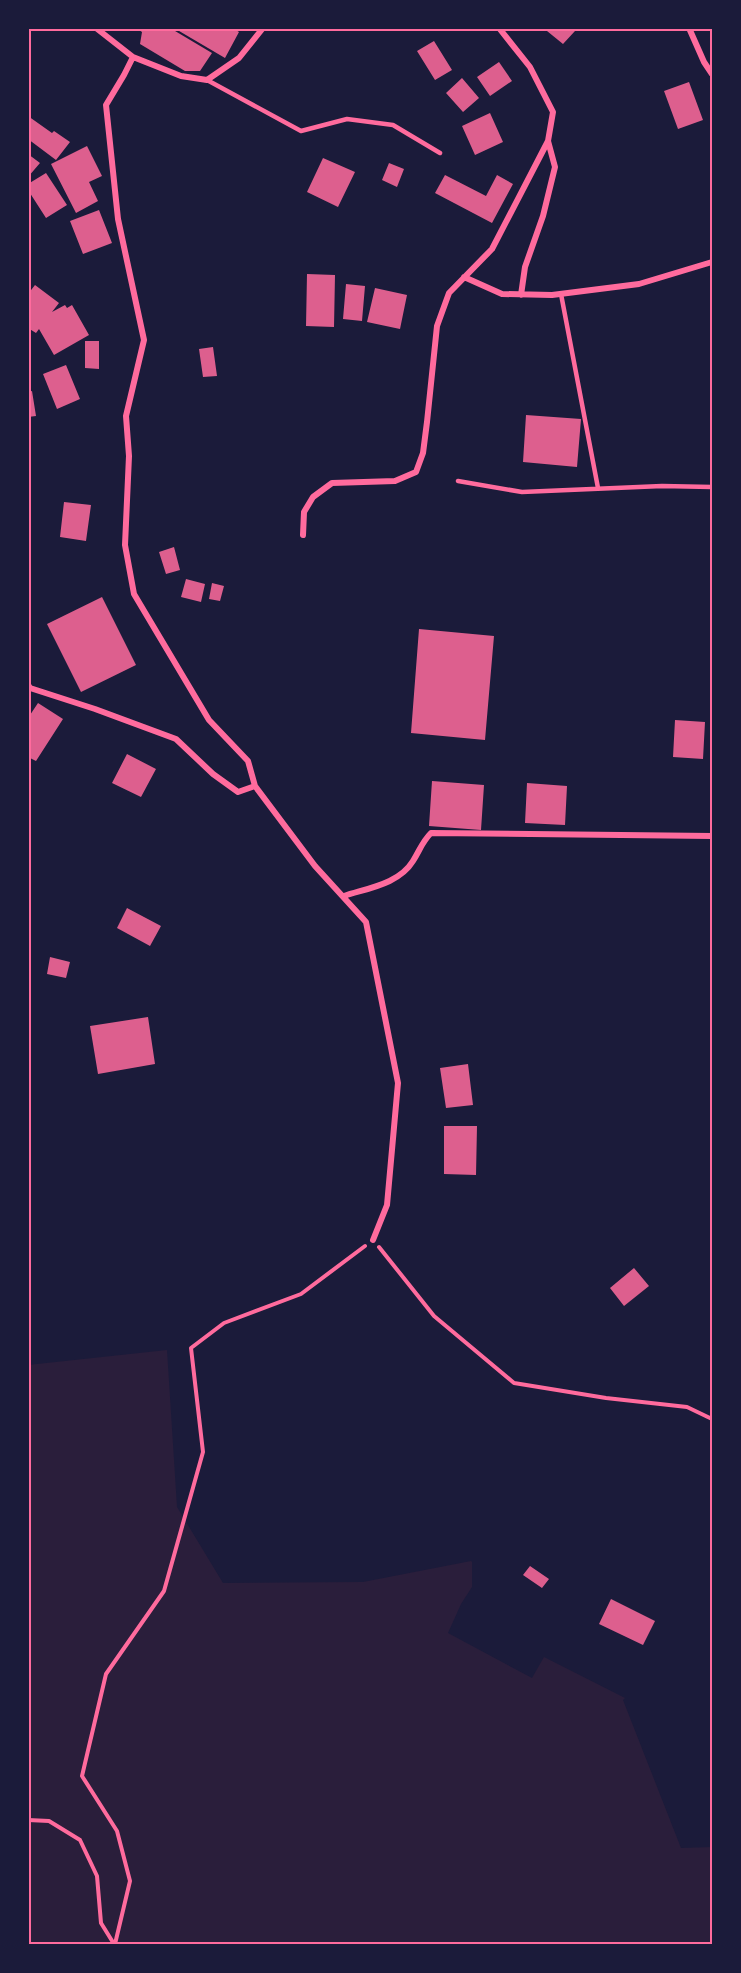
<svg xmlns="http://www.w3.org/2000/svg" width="741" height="1973" viewBox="0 0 741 1973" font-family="Quicksand,sans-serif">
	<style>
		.green { fill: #2a1e3b }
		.building { fill: #dd5f8e }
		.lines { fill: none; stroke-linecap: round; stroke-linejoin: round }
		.path { stroke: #ff6b9d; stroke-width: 4 }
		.service { stroke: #ff6b9d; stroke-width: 4.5 }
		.minor { stroke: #ff6b9d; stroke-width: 6 }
		.neatline { fill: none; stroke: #ff6b9d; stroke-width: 2 }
	</style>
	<rect width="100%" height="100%" fill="#1b1b3a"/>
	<path class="green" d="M 167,1350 L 177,1507 L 223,1583 L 363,1582 L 471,1561 L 472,1562 L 472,1587 L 461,1604 L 448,1633 L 532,1678 L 544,1657 L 625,1698 L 623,1700 L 681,1848 L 712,1847 L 712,1944 L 29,1944 L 28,1365 Z"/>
	<path class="building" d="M 136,28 L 170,28 L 212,53 L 200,71 L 185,71 L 140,44 L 142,32 Z
		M 174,28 L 233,28 L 239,32 L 225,58 Z
		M 549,28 L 572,28 L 575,31 L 563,44 L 547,31 Z
		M 434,41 L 452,70 L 435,80 L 417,51 Z
		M 499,62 L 512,81 L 490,96 L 477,77 Z
		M 462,78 L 479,98 L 463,112 L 446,93 Z
		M 689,82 L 703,120 L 678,129 L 664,91 Z
		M 490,113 L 503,142 L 475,155 L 462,126 Z
		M 28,116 L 52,133 L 54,131 L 70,142 L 56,160 L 28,139 Z
		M 87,146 L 102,176 L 89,182 L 98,201 L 76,213 L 51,164 Z
		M 28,154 L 40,163 L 28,177 Z
		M 323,158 L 355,172 L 338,207 L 307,192 Z
		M 389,163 L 404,169 L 397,187 L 382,180 Z
		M 46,173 L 67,205 L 46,218 L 28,190 L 28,184 Z
		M 445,175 L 486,196 L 497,175 L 513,184 L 492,223 L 435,193 Z
		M 99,210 L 112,243 L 83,254 L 70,221 Z
		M 307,274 L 335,275 L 334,327 L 306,326 Z
		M 346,284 L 365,286 L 362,321 L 343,319 Z
		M 35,285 L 59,303 L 52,312 L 65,305 L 67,308 L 72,305 L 89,335 L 54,355 L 39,329 L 36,333 L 28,328 L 28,294 Z
		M 375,288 L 407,295 L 400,329 L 367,322 Z
		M 85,341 L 99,341 L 99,369 L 85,368 Z
		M 213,347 L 217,376 L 203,377 L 199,349 Z
		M 66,365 L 80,399 L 57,409 L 43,374 Z
		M 32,391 L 36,416 L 28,417 L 28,392 Z
		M 526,415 L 581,419 L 577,467 L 523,462 Z
		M 64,502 L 91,505 L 86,541 L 60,537 Z
		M 174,547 L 180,570 L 166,574 L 159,552 Z
		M 186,579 L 205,584 L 201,602 L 181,597 Z
		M 212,583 L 224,586 L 220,601 L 209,599 Z
		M 102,597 L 136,665 L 81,692 L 47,624 Z
		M 419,629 L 494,636 L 485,740 L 411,733 Z
		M 38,703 L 63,719 L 36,761 L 28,757 L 28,718 Z
		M 675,720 L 705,722 L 703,759 L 673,757 Z
		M 127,754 L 156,769 L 141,797 L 112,783 Z
		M 432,781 L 484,785 L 481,830 L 429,826 Z
		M 527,783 L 567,786 L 565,825 L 525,823 Z
		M 127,908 L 161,926 L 150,946 L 117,928 Z
		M 50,957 L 70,962 L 66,978 L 47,974 Z
		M 148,1017 L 155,1064 L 98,1074 L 90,1026 Z
		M 468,1064 L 473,1105 L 446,1108 L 440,1068 Z
		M 444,1126 L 477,1126 L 476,1175 L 444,1174 Z
		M 634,1268 L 649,1286 L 624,1306 L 610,1288 Z
		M 530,1566 L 549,1579 L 542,1588 L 523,1575 Z
		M 611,1599 L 655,1621 L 643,1645 L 599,1624 Z"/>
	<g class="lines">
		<path class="path" d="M 379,1247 L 434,1316 L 514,1383 L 606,1398 L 687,1407 L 712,1419
			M 28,1820 L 49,1821 L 80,1840 L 97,1876 L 101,1923 L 114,1944
			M 115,1944 L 130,1881 L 117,1831 L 82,1776 L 106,1674 L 164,1591 L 203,1452 L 191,1348 L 224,1323 L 301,1294 L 365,1246"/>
		<path class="service" d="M 207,80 L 301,131 L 347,119 L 393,125 L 440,153
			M 561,294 L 598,488
			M 458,481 L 522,492 L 662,486 L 712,487"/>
		<path class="minor" d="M 96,28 L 133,57 L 124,75 L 106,105 L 118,219 L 144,340 L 126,416 L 129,456 L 125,545 L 134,594 L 209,720 L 248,761 L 255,786 L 315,866 L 366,922 L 398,1083 L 387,1205 L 373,1240
			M 689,28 L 704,62 L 712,74
			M 133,57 L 181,76 L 207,80 L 239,58 L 263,28
			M 464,277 L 502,294 L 552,295 L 639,284 L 712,262
			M 521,295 L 525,267 L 543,216 L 555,167 L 548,141
			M 303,535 L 304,512 L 313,497 L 332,483 L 395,481 L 416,472 L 423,453 L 427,422 L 437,326 L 449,293 L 492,249 L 548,141 L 553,112 L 530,67 L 499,28
			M 28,685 L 30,688 L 95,709 L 176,739 L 213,774 L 238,792 L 255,786
			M 344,896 C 368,888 399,884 413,861 C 420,850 422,842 431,833 L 712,836"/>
	</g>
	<rect width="741" height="1973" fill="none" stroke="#1b1b3a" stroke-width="60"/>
	<rect x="30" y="30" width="681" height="1913" class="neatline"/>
</svg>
